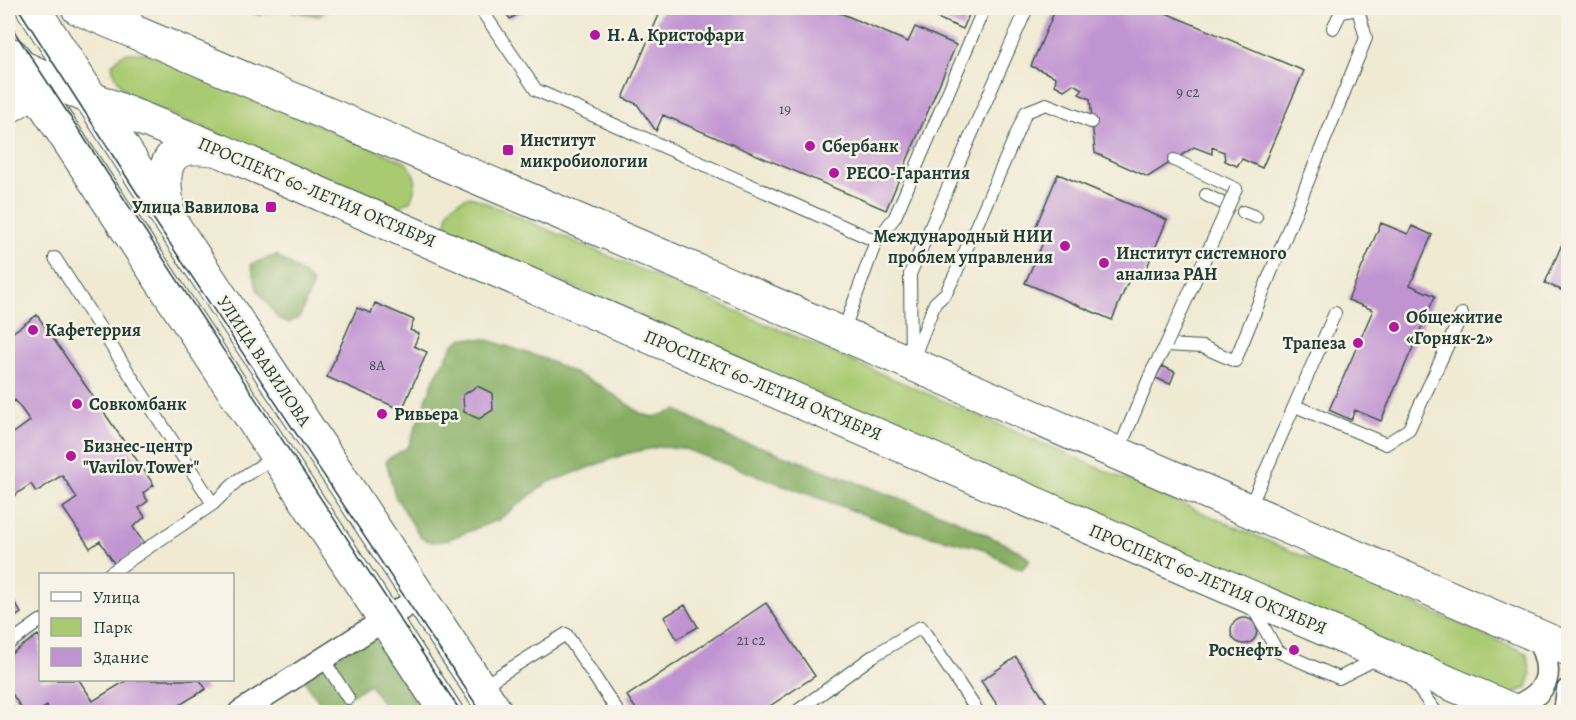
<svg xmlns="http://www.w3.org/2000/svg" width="1576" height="720" viewBox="0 0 1576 720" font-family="Alegreya,serif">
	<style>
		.green { fill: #aaca72; stroke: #648453; stroke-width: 1.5 }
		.forest { fill: #87ae64; stroke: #53764c; stroke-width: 1.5 }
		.building { fill: #c093d1 }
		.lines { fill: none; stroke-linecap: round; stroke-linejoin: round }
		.lane-casing { stroke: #3e574c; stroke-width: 14 }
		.street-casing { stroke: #3e574c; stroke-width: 25 }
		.secondary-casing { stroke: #3e574c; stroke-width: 35 }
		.primary-casing { stroke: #3e574c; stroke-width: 35 }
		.lane { stroke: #fff; stroke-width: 12 }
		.street { stroke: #fff; stroke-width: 22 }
		.secondary { stroke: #fff; stroke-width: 33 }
		.primary { stroke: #fff; stroke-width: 33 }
		.tram { stroke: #1f3d34; stroke-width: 1.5 }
		.lane-bridge-casing { stroke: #3e574c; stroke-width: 14; stroke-linecap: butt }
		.lane-bridge { stroke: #fff; stroke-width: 12 }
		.poi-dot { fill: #b5179e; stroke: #f7f3e8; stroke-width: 2 }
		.labels { text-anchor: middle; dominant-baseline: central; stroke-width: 5; stroke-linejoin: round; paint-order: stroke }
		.number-label { font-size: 15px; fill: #47525b }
		.poi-label { font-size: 18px; font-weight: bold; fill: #1f3d34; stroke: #f7f3e8; text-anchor: start }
		.street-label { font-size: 18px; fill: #1f3d34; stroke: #f7f3e8 }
	</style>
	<rect width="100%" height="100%" fill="#f7f3e8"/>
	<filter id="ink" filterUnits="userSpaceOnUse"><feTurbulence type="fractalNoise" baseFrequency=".0167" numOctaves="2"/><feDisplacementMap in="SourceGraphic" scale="12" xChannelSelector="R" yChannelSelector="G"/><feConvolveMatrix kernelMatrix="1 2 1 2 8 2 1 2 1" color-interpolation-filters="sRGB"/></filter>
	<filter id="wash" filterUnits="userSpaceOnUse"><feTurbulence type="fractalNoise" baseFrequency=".008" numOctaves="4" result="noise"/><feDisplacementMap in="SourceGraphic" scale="24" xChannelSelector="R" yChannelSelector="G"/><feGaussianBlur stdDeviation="1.35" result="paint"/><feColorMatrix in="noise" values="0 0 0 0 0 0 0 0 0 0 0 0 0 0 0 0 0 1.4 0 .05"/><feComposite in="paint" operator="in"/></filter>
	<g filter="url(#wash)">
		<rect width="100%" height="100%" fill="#f0ead3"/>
		<path class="green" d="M 128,53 L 150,53 L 405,162 C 418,177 418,182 410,201 L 395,209 L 140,101 C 124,90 116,83 112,65 L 120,56 Z
			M 470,196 L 1527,653 L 1531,675 L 1527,687 L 1509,697 L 446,231 C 446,208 450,204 470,196 Z"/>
		<path class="forest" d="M 243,8 L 333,8 L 317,16 L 283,9 L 259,15 Z
			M 276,255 L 305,275 L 313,284 L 300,317 L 289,323 L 278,318 L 257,289 L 251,264 Z
			M 463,338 L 485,339 L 545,359 L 601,386 L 642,414 L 654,417 L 677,410 L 734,440 L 759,446 L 952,518 L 1021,552 L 1030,560 L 1022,569 L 1011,566 L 981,548 L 906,530 L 682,448 L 658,447 L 625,454 L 547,483 L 498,520 L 444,541 L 432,542 L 421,538 L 395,496 L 386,460 L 408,447 L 434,379 L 453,345 Z
			M 371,634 L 423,712 L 389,712 L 369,684 L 326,712 L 303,679 Z"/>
		<g id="blocks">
			<path class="building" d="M 502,8 L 528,8 L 510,19 Z
				M 662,8 L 840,8 L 838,12 L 908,42 L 915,27 L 956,45 L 886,210 L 663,115 L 656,131 L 637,104 L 623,98 Z
				M 925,8 L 972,8 L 963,29 L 923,12 Z
				M 1056,8 L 1154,8 L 1304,71 L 1262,168 L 1242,159 L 1237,166 L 1225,161 L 1224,152 L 1212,147 L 1212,154 L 1194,147 L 1148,177 L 1095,153 L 1090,99 L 1079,94 L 1083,89 L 1073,84 L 1064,90 L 1055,85 L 1056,77 L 1031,66 Z
				M 1058,174 L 1167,220 L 1142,279 L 1131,275 L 1112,320 L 1025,283 L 1045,238 L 1033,233 Z
				M 1381,223 L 1408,234 L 1412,226 L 1432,235 L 1410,285 L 1435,296 L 1381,421 L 1355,410 L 1351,420 L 1329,410 L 1373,310 L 1348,300 Z
				M 1566,235 L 1568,237 L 1568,293 L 1545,283 Z
				M 375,303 L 414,320 L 410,330 L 419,334 L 414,346 L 427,352 L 402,410 L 327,377 L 357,308 L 371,313 Z
				M 37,315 L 154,485 L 143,493 L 148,501 L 139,508 L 145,517 L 133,527 L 145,545 L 115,565 L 100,541 L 90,548 L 63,508 L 77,498 L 62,475 L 36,492 L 31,484 L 8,500 L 8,437 L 30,421 L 15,400 L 8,406 L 8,336 Z
				M 1162,366 L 1175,372 L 1170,384 L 1156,378 Z
				M 477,386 L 492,393 L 493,410 L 479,419 L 464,412 L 463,395 Z
				M 8,591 L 21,613 L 8,622 Z
				M 766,603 L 815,676 L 767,708 L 770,712 L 638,712 L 627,696 Z
				M 685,605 L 698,627 L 677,639 L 664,617 Z
				M1231 631a13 13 0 1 1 26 0a13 13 0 1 1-26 0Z
				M 38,635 L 40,638 L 40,680 L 79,680 L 93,701 L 127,680 L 200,680 L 206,689 L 168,712 L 51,712 L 47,706 L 37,712 L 24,712 L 8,688 L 8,656 Z
				M 1016,657 L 1053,712 L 1002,712 L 981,681 Z"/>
		</g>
	</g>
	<g filter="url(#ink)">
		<use href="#blocks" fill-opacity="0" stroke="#3e574c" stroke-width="1.5"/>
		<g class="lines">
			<g class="lane-casing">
				<path id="lane" d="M 134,8 L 138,30
					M 480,8 L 536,90 L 876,241 L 843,332
					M 1027,8 L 910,274 L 911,364 L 935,303 L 946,293 L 954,277 L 1026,112 L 1046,104 L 1091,122
					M 1174,160 L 1236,189
					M 1206,195 L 1220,202
					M 1243,212 L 1256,217
					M 876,241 L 895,217 L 984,8
					M 55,258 L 213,504 L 238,480 L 276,456
					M 1295,406 L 1386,444 L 1409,429 L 1462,314
					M 1118,452 L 1153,369 L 1166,345 L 1203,347 L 1235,361 L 1366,38 L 1358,9 L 1341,12 L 1333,28
					M 1249,509 L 1335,313
					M 109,574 L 213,504
					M 1251,604 L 1277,651 L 1339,678 L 1378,658
					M 8,644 L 40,621
					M 323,659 L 348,698
					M 1409,676 L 1436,712
					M 481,687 L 566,634 L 618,712
					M 796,712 L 873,656 L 921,627 L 978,712"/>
			</g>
			<g class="street-casing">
				<path id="street" d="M 1510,709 C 1550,694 1556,673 1536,635
					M 240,712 L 420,597
					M 1565,712 L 1568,690"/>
			</g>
			<g class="secondary-casing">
				<path id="secondary" d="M 33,8 L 162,208 L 496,712
					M 12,55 L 446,712
					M 8,107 L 35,90
					M 167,215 C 168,202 164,190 165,177 C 167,144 195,146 219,150"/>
			</g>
			<g class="primary-casing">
				<path id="primary" d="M 78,8 L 735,287 L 1568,649
					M 8,61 L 93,99 L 219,150 L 1516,712"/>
			</g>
			<use href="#lane" class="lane"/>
			<use href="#street" class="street"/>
			<use href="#secondary" class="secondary"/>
			<use href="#primary" class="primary"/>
			<path class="tram" d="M 18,8 L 151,215 L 481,712
				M 8,22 L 461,712"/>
			<g class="lane-bridge-casing">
				<path id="lane-bridge" d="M 1166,345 L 1236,189"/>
			</g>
			<use href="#lane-bridge" class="lane-bridge"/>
		</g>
	</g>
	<g class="poi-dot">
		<circle cx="595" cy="35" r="6"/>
		<circle cx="810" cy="146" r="6"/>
		<rect x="502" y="144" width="12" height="12" rx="3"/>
		<circle cx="834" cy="173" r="6"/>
		<rect x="265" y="201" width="12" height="12" rx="3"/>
		<circle cx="1065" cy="246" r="6"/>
		<circle cx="1104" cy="263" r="6"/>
		<circle cx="1394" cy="327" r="6"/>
		<circle cx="33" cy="330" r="6"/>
		<circle cx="1358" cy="343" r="6"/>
		<circle cx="77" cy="404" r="6"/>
		<circle cx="382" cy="414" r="6"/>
		<circle cx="71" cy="456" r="6"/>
		<circle cx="1294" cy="650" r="6"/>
	</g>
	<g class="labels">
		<g class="number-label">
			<text x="1188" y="92">9 с2</text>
			<text x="785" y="109">19</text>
			<text x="377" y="365">8А</text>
			<text x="751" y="640">21 с2</text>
		</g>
		<g class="poi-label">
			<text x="607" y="35">Н. А. Кристофари</text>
			<text x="520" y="140">Институт<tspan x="520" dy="21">микробиологии</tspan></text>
			<text x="822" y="146">Сбербанк</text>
			<text x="846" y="173">РЕСО-Гарантия</text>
			<text x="259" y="207" text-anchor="end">Улица Вавилова</text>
			<text x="1053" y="236" text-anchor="end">Международный НИИ<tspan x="1053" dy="21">проблем управления</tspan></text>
			<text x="1116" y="253">Институт системного<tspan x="1116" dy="21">анализа РАН</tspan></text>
			<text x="1406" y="317">Общежитие<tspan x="1406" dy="21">«Горняк-2»</tspan></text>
			<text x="45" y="330">Кафетеррия</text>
			<text x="1346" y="343" text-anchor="end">Трапеза</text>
			<text x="89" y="404">Совкомбанк</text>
			<text x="394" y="414">Ривьера</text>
			<text x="83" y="446">Бизнес-центр<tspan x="83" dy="21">"Vavilov Tower"</tspan></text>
			<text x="1282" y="650" text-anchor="end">Роснефть</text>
		</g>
		<g class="street-label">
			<text transform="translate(317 192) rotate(23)">ПРОСПЕКТ 60-ЛЕТИЯ ОКТЯБРЯ</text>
			<text transform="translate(264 361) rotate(56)">УЛИЦА ВАВИЛОВА</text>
			<text transform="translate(763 385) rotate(23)">ПРОСПЕКТ 60-ЛЕТИЯ ОКТЯБРЯ</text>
			<text transform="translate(1208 579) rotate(23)">ПРОСПЕКТ 60-ЛЕТИЯ ОКТЯБРЯ</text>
		</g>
	</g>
	<rect width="1576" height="720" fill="none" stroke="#f7f3e8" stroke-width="30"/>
	<rect x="39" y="573" width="195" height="108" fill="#f7f3e8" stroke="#a1aaa0" stroke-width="1.5"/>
	<rect x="51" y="592" width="30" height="9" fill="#ffffff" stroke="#a1aaa0" stroke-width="1.5"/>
	<text x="93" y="603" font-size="18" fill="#1f3d34">Улица</text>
	<rect x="51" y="618" width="30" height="18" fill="#aaca72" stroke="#a1aaa0" stroke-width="1.5"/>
	<text x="93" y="633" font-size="18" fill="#1f3d34">Парк</text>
	<rect x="51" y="648" width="30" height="18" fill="#c093d1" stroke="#a1aaa0" stroke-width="1.5"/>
	<text x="93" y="663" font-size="18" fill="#1f3d34">Здание</text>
</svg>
